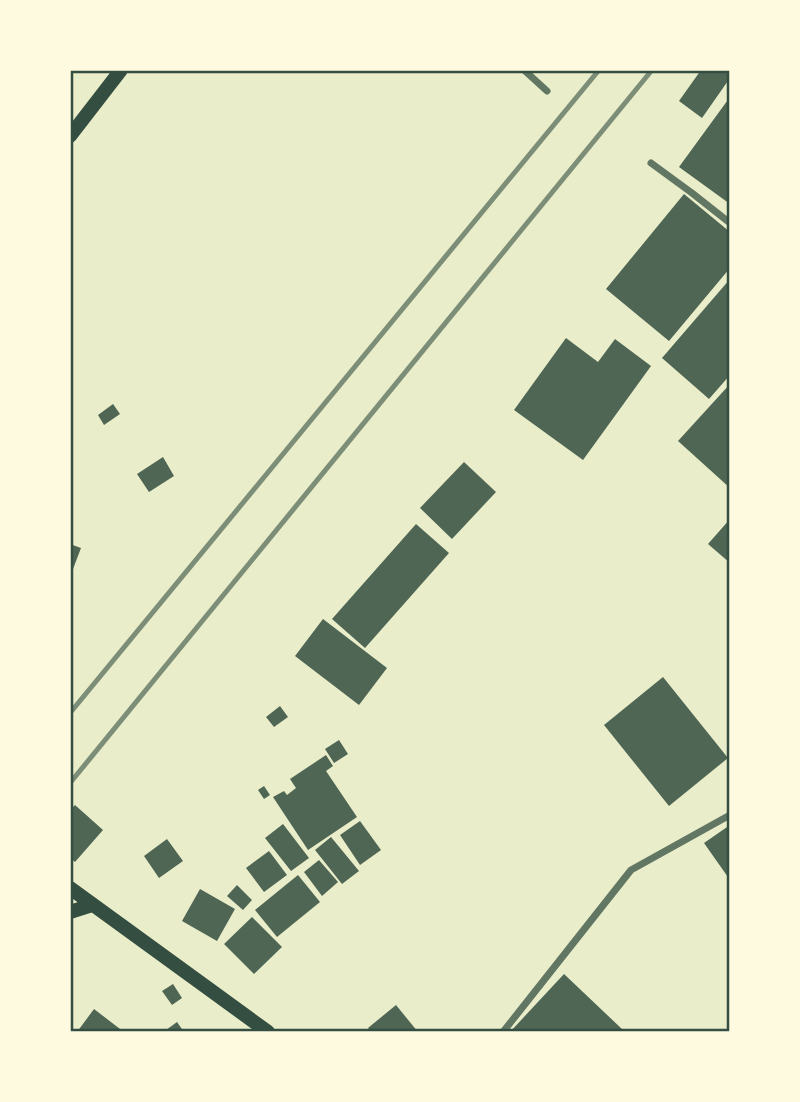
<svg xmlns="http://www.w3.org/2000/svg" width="800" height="1102" viewBox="0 0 800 1102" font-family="'Golos Text',sans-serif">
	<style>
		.building { fill: #4f6655 }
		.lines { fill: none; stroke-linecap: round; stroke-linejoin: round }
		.minor { stroke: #617663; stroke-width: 7 }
		.secondary { stroke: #344e41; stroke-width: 14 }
		.rail { stroke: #7c8e77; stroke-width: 5 }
		.neatline { fill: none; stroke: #344e41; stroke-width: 2.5 }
	</style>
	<rect width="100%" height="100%" fill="#e9edc9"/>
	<path class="building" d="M 701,70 L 730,70 L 730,78 L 702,118 L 679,101 Z
		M 730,97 L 730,204 L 679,167 Z
		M 684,194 L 730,232 L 730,268 L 669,341 L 606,289 Z
		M 730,279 L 730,375 L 709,399 L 662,358 Z
		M 566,338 L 598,362 L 615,339 L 651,366 L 583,460 L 514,410 Z
		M 730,384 L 730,488 L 678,441 Z
		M 113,404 L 120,414 L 104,425 L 98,415 Z
		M 163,457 L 174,476 L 149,492 L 137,474 Z
		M 464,462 L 496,492 L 452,539 L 420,508 Z
		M 730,519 L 730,563 L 708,544 Z
		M 416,524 L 449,553 L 365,648 L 332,619 Z
		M 70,544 L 81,548 L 70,577 Z
		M 323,619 L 387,668 L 359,705 L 295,656 Z
		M 663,677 L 728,758 L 669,806 L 604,725 Z
		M 280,706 L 288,717 L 274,727 L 266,717 Z
		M 339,740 L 348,754 L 334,763 L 325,749 Z
		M 326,755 L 333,766 L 326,771 L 357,817 L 308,850 L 273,797 L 284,791 L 287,795 L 296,788 L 290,779 Z
		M 264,786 L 270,795 L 264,799 L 258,790 Z
		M 75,805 L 103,830 L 75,862 L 70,858 L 70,810 Z
		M 360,821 L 381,850 L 360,865 L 340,835 Z
		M 283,824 L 309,858 L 291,871 L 265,838 Z
		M 730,825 L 730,880 L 704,843 Z
		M 331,837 L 359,871 L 342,884 L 315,850 Z
		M 167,839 L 183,861 L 159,878 L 144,856 Z
		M 269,851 L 287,875 L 264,892 L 246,868 Z
		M 319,860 L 338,882 L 322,896 L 304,872 Z
		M 298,875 L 320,902 L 277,937 L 255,910 Z
		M 237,885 L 252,900 L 243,910 L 227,896 Z
		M 200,889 L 235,909 L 217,941 L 182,921 Z
		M 252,917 L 282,947 L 254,974 L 224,944 Z
		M 564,974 L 623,1030 L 622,1032 L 510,1032 Z
		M 173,984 L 182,998 L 172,1005 L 162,991 Z
		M 396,1005 L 418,1032 L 371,1032 L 368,1028 Z
		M 94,1009 L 124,1032 L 77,1032 Z
		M 177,1022 L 184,1032 L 168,1032 L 166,1030 Z"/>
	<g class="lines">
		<path class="minor" d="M 524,70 L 547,91
			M 651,163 L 692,193 L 730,223
			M 503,1032 L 631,870 L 730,815"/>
		<path class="secondary" d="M 70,136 L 121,70
			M 70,888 L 268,1032
			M 70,912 L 92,905"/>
		<path class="rail" d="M 70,713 L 599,70
			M 70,783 L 652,70"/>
	</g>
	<rect width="800" height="1102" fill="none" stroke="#fefae0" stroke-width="144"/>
	<rect x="72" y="72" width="656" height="958" class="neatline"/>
</svg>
